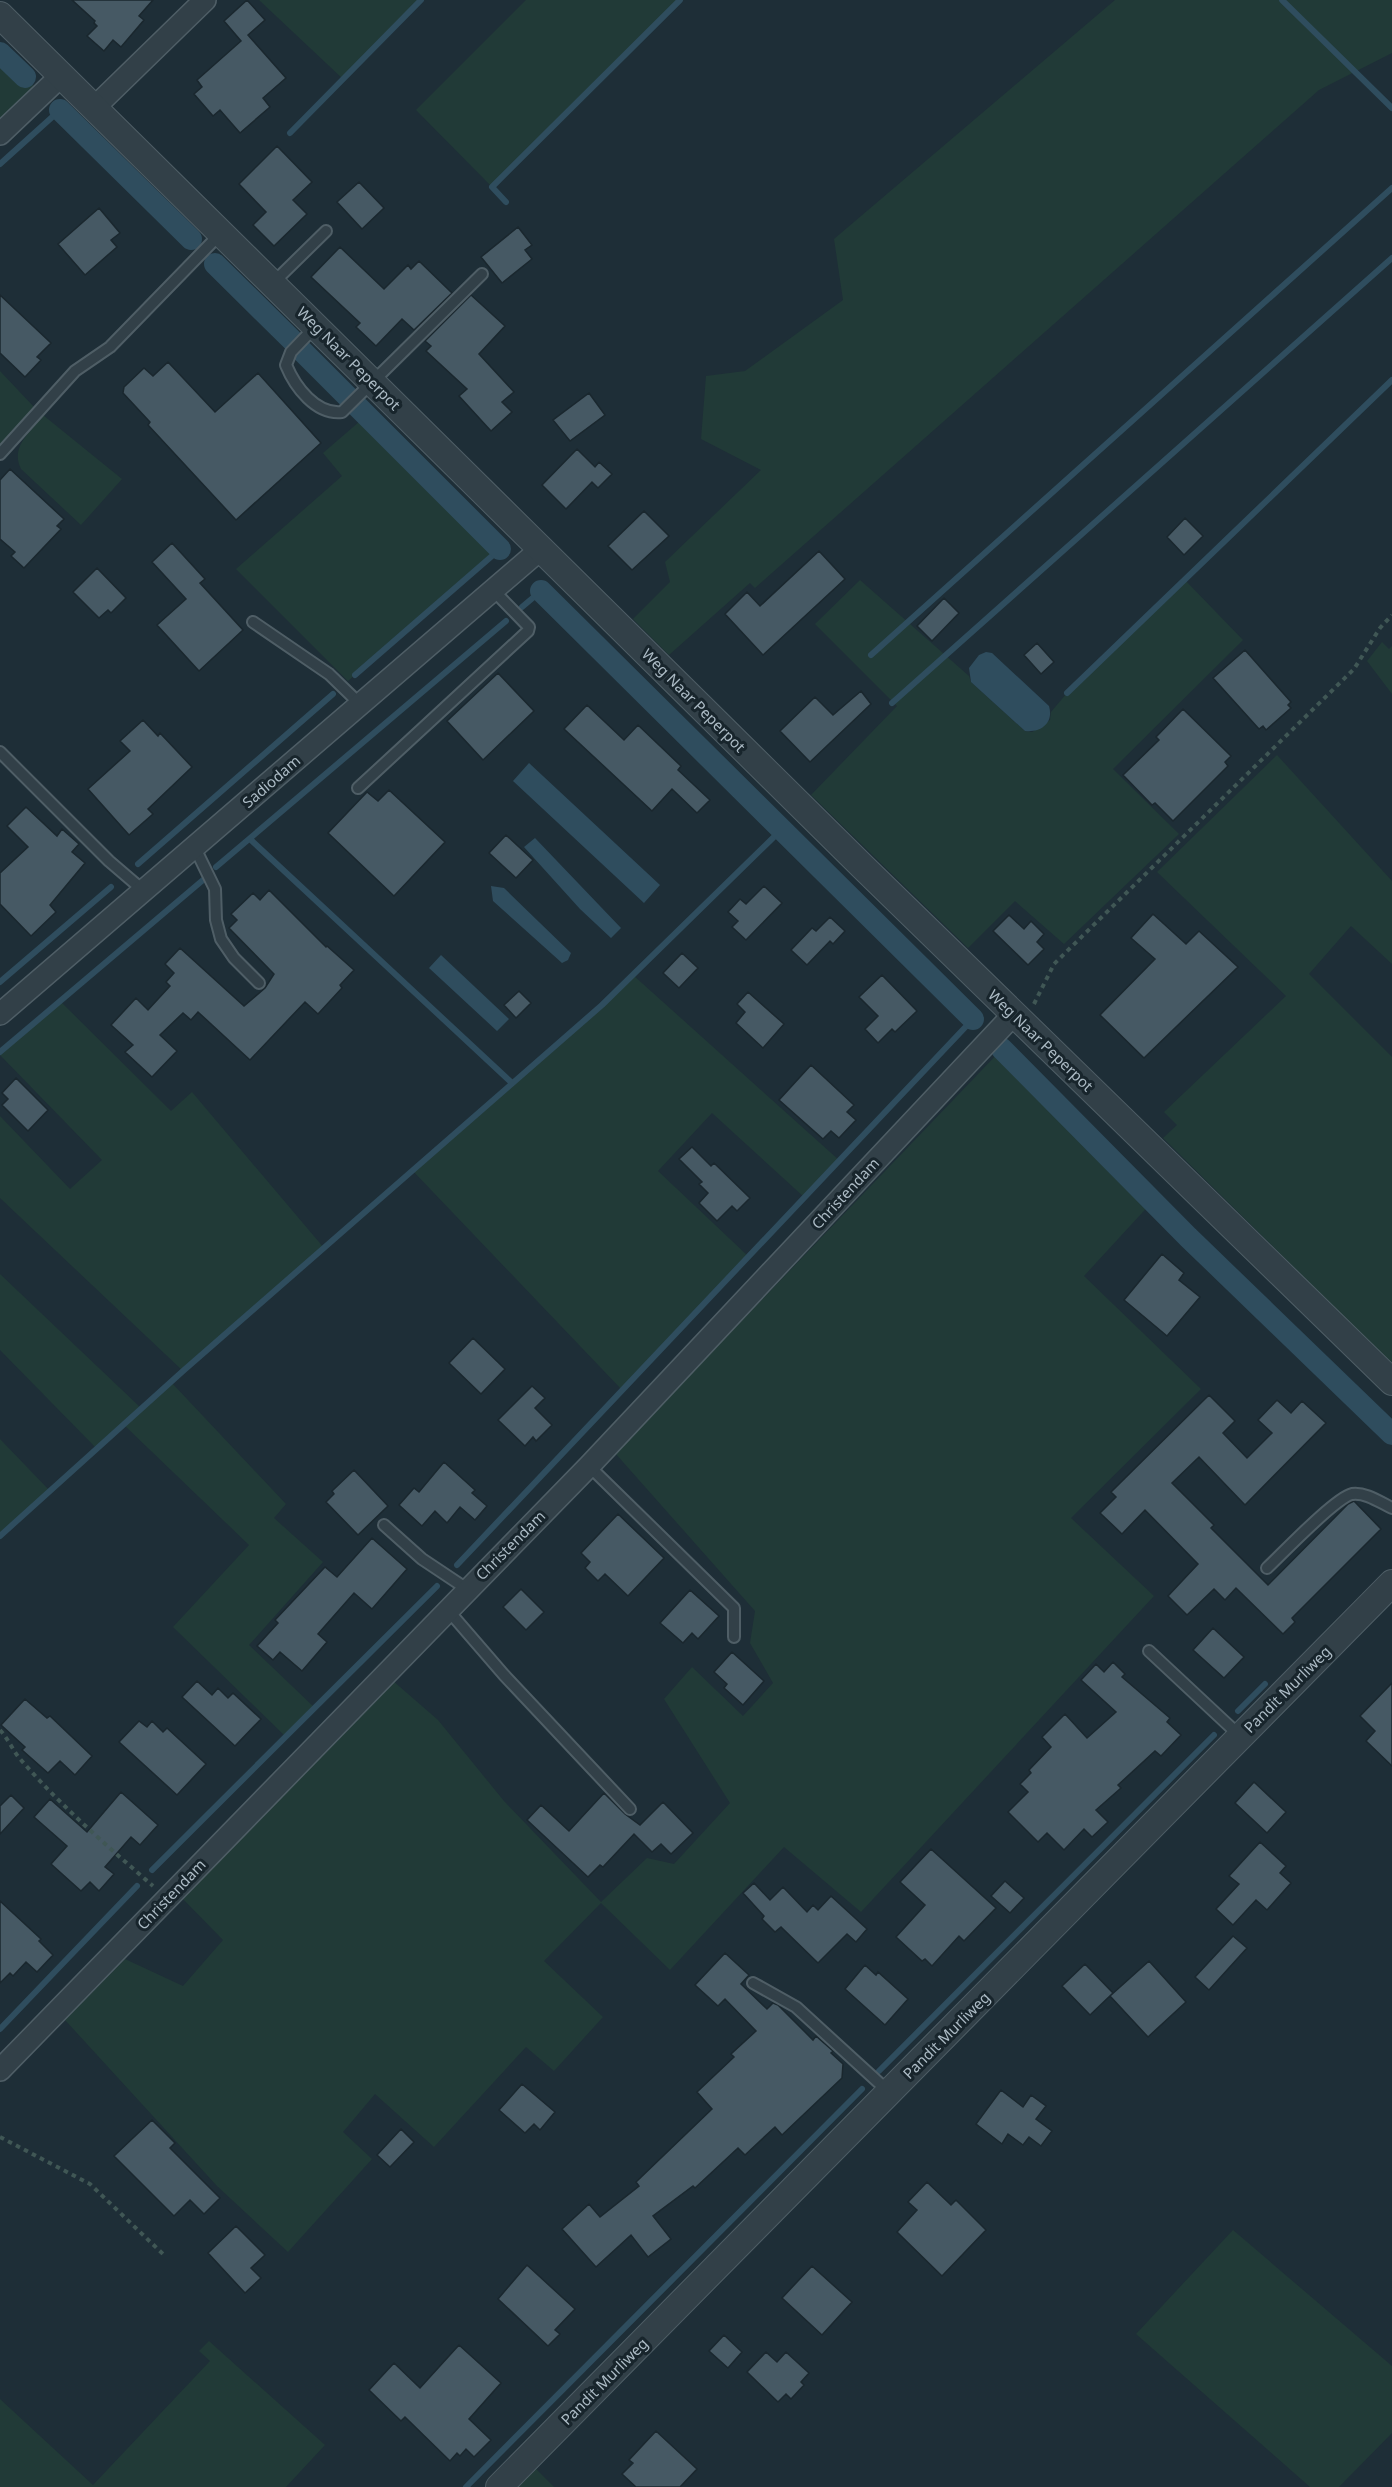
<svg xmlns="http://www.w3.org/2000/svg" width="1392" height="2487" viewBox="0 0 1392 2487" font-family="'Noto Sans',sans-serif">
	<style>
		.green { fill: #213a37 }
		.water { fill: #2f4d5e }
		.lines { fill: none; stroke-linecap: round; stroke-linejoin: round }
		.stream { stroke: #2f4d5e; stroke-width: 6 }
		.canal { stroke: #2f4d5e; stroke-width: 22 }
		.building { fill: #465964; stroke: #1a272e; stroke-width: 1.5 }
		.service-casing { stroke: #4f5e66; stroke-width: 14 }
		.minor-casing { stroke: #4f5e66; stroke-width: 24 }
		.tertiary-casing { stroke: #4f5e66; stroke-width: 28 }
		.path { stroke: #405755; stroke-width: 4; stroke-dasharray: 4.5 4.5; stroke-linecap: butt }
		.service { stroke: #324048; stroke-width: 10 }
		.minor { stroke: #324048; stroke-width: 21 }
		.tertiary { stroke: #324048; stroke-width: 26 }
		.labels { text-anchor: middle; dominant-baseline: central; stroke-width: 6; stroke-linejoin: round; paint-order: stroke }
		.street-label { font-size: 15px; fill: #acbbc5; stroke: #18252c }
	</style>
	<rect width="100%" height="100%" fill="#1e2e37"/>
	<path class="green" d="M 259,0 L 421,0 L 344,80 Z
		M 526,0 L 680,0 L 492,187 L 416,110 Z
		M 1115,0 L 1392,0 L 1392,53 L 1319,90 L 755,588 L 750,583 L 669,655 L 633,619 L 670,582 L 665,562 L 761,470 L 701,439 L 706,376 L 745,371 L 843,300 L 834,239 Z
		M 0,53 L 35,87 L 0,119 Z
		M 0,371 L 34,407 L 0,446 Z
		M 43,415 L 122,479 L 81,525 L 21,469 C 10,447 30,433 43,415 Z
		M 367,415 L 497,551 L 348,681 L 236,569 L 342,476 L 323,453 Z
		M 860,580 L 969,676 L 971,682 L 1025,731 L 1032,732 L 1050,720 L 1051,712 L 1067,693 L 1185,580 L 1243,640 L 1113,769 L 1179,834 L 1064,944 L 1015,901 L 968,948 L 811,795 L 897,706 L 815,624 Z
		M 1382,642 L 1389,649 L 1392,646 L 1392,694 L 1367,661 Z
		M 1277,755 L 1392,881 L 1392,964 L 1351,926 L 1309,974 L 1392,1057 L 1392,1364 L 1163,1138 L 1177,1125 L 1164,1112 L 1286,996 L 1157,872 Z
		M 633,975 L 840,1161 L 805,1198 L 712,1113 L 658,1171 L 749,1257 L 622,1390 L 412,1170 Z
		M 60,1001 L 171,1111 L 192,1092 L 324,1248 L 183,1371 L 0,1198 L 0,1116 L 70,1189 L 102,1160 L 0,1055 L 0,1052 Z
		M 1002,1049 L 1153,1201 L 1084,1276 L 1201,1389 L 1071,1518 L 1154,1596 L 861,1912 L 784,1847 L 670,1970 L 601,1903 L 544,1961 L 603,2017 L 554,2071 L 526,2047 L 434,2147 L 375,2094 L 343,2132 L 372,2159 L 288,2252 L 217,2186 L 65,2020 L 125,1959 L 183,1986 L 223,1940 L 181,1897 L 392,1680 L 438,1720 L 504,1801 L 601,1902 L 647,1858 L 674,1864 L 730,1803 L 664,1699 L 692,1667 L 743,1716 L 773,1683 L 750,1643 L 755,1611 L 615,1453 Z
		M 0,1274 L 141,1408 L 171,1382 L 286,1504 L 274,1518 L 323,1562 L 249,1645 L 315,1708 L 286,1737 L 173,1627 L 249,1545 L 124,1425 L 97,1449 L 0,1350 Z
		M 0,1439 L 50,1491 L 0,1536 Z
		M 1233,2230 L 1392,2366 L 1392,2433 L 1339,2487 L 1310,2487 L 1136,2334 Z
		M 209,2341 L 325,2445 L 286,2487 L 0,2487 L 0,2399 L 93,2485 L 210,2361 L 199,2351 Z
		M 534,2467 L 554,2487 L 514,2487 Z"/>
	<path class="water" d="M 986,652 L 992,653 L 1049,706 C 1054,723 1041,733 1025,731 L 971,682 L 969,668 L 979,655 Z
		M 529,763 L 660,885 L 644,903 L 513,781 Z
		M 535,838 L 621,928 L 611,938 L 580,909 L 524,847 Z
		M 491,886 L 504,888 L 571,953 L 568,960 L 562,963 L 493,901 Z
		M 441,955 L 509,1019 L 497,1031 L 429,968 Z"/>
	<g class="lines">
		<path class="stream" d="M 1282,0 L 1392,108
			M 290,133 L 421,0
			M 0,164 L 60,110
			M 506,202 L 492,187 L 680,0
			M 522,607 L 541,591
			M 871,655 L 1392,188
			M 355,675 L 500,549
			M 1067,693 L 1392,380
			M 892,703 L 1392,258
			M 251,840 L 512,1083
			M 138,864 L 333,694
			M 216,867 L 506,621
			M 0,982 L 111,887
			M 0,1052 L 203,880
			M 0,1536 L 183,1371 L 602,1005 L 781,830
			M 457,1565 L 973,1019
			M 1238,1711 L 1265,1684
			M 152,1870 L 437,1586
			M 0,2029 L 137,1886
			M 879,2071 L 1214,1735
			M 466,2487 L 862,2089"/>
		<path class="canal" d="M 0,53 L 25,77
			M 60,110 L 191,239
			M 215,264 L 294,342
			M 301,350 L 350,399
			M 358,407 L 500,549
			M 541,591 L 973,1019
			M 1002,1049 L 1188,1237 L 1392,1434"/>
	</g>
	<path class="building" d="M 72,0 L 153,0 L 139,16 L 144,20 L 121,47 L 113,40 L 104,51 L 87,36 L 97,26 L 94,23 L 95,21 Z
		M 247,0 L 265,20 L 248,35 L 286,78 L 263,98 L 270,107 L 240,133 L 220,110 L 213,116 L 194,94 L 202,87 L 197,80 L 241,41 L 224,21 Z
		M 277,146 L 312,182 L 293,200 L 307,214 L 274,246 L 253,225 L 266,212 L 239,184 Z
		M 359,182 L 384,208 L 362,229 L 337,202 Z
		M 99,208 L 120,233 L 111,240 L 117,247 L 85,275 L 58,244 Z
		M 518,227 L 532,245 L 525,250 L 532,259 L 502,283 L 481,257 Z
		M 340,247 L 384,289 L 408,265 L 411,269 L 419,261 L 452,293 L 414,330 L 402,319 L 376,346 L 356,327 L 360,323 L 311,277 Z
		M 0,295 L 51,343 L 37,357 L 41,360 L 25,377 L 0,353 Z
		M 471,295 L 505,326 L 479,354 L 514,392 L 502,402 L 512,412 L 491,431 L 459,396 L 467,389 L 426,351 L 431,346 L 425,341 Z
		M 168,362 L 215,412 L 258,373 L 321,443 L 236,520 L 148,425 L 150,422 L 123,393 L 124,387 L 144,368 L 153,376 Z
		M 589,393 L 605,415 L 570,441 L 553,420 Z
		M 577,449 L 595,467 L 599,462 L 612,474 L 598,488 L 592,482 L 566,509 L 542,485 Z
		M 10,469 L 64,519 L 57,526 L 61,529 L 24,568 L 11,556 L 15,552 L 0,539 L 0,480 Z
		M 644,511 L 669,536 L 632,570 L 608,546 Z
		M 1185,518 L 1203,536 L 1184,555 L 1167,537 Z
		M 172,543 L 205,579 L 200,583 L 243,630 L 199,671 L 157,625 L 186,599 L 152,562 Z
		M 819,551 L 845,579 L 763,655 L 725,614 L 747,592 L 760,606 Z
		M 97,568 L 126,598 L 111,613 L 108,610 L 99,618 L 73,592 Z
		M 944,598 L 959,613 L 932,641 L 917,626 Z
		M 1037,643 L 1054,662 L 1041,674 L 1024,655 Z
		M 1245,650 L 1291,702 L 1288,705 L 1291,708 L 1266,730 L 1263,726 L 1259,729 L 1213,678 Z
		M 498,673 L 534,711 L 483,760 L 447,721 Z
		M 861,691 L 871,704 L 810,762 L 780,731 L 815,697 L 833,715 Z
		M 587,705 L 624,740 L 638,725 L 681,766 L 678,770 L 710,800 L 697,813 L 672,789 L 652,811 L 564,729 Z
		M 1183,709 L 1231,756 L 1225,762 L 1228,766 L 1173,821 L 1155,803 L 1152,805 L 1123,775 L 1159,740 L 1156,737 Z
		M 143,720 L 158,736 L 160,733 L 192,767 L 148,809 L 153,814 L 129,835 L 88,789 L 130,751 L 120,741 Z
		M 389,790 L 445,842 L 394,896 L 328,833 L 367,792 L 378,801 Z
		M 26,807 L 57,836 L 62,829 L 79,844 L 72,852 L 85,863 L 50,905 L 56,912 L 31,936 L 0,904 L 0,873 L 28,847 L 7,826 Z
		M 506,835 L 533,860 L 516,878 L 489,853 Z
		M 764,886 L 782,903 L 746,940 L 732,927 L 738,921 L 728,912 L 740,899 L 746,904 Z
		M 269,890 L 326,947 L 327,946 L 354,970 L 340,985 L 342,988 L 318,1014 L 305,1002 L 250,1060 L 198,1012 L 191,1020 L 183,1013 L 160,1035 L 177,1051 L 152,1077 L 125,1052 L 133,1045 L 111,1025 L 136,998 L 148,1010 L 170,986 L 166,982 L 174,973 L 165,964 L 180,948 L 244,1006 L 265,988 L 274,974 L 229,928 L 237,920 L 231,914 L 253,893 L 260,900 Z
		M 1153,914 L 1186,944 L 1199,931 L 1238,967 L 1144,1058 L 1100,1015 L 1155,959 L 1131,938 Z
		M 1009,915 L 1024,929 L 1031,921 L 1044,934 L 1037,942 L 1044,949 L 1028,965 L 993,931 Z
		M 830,917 L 845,931 L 833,944 L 830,941 L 807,965 L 791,950 L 812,928 L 816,931 Z
		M 682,953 L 698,968 L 679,988 L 663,973 Z
		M 882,975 L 917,1011 L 895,1032 L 892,1029 L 878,1043 L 865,1029 L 878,1016 L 859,997 Z
		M 519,991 L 531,1003 L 516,1018 L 504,1005 Z
		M 748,992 L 784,1024 L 763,1048 L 736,1023 L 745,1012 L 737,1004 Z
		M 811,1065 L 854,1105 L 847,1112 L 856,1120 L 839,1138 L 831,1131 L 823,1139 L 779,1100 Z
		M 16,1078 L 48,1110 L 28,1131 L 2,1105 L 8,1099 L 2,1093 Z
		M 692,1147 L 711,1166 L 714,1163 L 750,1198 L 737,1211 L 732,1206 L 717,1221 L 699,1203 L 708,1193 L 699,1184 L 702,1182 L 679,1159 Z
		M 1162,1254 L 1184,1273 L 1179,1280 L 1200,1297 L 1167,1336 L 1124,1300 Z
		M 473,1338 L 505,1369 L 481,1394 L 449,1363 Z
		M 532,1386 L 545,1398 L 535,1408 L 552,1425 L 536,1441 L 533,1437 L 525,1446 L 498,1420 Z
		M 1209,1395 L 1235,1421 L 1223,1433 L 1247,1458 L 1272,1433 L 1258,1420 L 1277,1400 L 1291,1413 L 1302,1401 L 1326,1423 L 1245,1505 L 1199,1457 L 1172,1483 L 1214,1525 L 1211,1528 L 1268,1585 L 1348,1504 L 1354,1501 L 1381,1529 L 1292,1618 L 1295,1622 L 1283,1634 L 1236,1588 L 1225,1600 L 1214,1589 L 1187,1615 L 1168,1596 L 1198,1564 L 1145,1510 L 1122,1534 L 1100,1513 L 1116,1497 L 1111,1492 Z
		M 444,1462 L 475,1490 L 472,1493 L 487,1506 L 475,1520 L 460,1507 L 447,1523 L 435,1511 L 422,1526 L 399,1505 L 414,1488 L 419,1492 Z
		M 354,1470 L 388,1506 L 358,1535 L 326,1502 L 334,1494 L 332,1491 Z
		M 618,1514 L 664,1558 L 628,1596 L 605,1574 L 598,1581 L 585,1568 L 590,1562 L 581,1553 Z
		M 372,1538 L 407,1569 L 372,1609 L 354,1593 L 318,1634 L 327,1642 L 302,1671 L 280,1652 L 273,1660 L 257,1646 L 278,1623 L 275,1620 L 325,1567 L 337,1577 Z
		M 521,1589 L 544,1612 L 526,1630 L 503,1607 Z
		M 690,1590 L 719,1616 L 698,1639 L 692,1633 L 683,1643 L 660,1623 Z
		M 1213,1628 L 1244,1657 L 1224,1678 L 1193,1650 Z
		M 732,1652 L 764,1681 L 743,1705 L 724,1688 L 727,1684 L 714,1672 Z
		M 1113,1662 L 1125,1674 L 1122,1677 L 1170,1718 L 1167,1722 L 1181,1735 L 1161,1756 L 1155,1751 L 1118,1785 L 1121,1788 L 1096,1810 L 1108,1822 L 1092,1837 L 1084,1829 L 1064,1850 L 1047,1833 L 1038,1842 L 1008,1812 L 1028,1792 L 1020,1784 L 1031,1773 L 1029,1770 L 1051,1747 L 1042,1737 L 1065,1714 L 1087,1738 L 1116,1712 L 1081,1680 L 1096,1664 L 1104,1672 Z
		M 197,1681 L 212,1695 L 218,1688 L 228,1698 L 233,1693 L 261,1719 L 235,1746 L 182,1697 Z
		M 1392,1683 L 1392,1766 L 1366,1741 L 1375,1731 L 1360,1716 Z
		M 25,1699 L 47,1718 L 50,1716 L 92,1756 L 75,1775 L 60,1761 L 48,1773 L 22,1750 L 25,1747 L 1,1725 Z
		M 139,1721 L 147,1727 L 152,1721 L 163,1732 L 167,1728 L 206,1764 L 177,1795 L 119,1742 Z
		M 1254,1782 L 1286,1812 L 1267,1833 L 1235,1803 Z
		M 121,1792 L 158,1825 L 140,1845 L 131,1837 L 105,1867 L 114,1874 L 99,1891 L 90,1882 L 81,1891 L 51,1864 L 67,1846 L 34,1817 L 50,1799 L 87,1832 Z
		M 604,1793 L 625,1814 L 640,1825 L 663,1802 L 693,1833 L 671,1854 L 661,1844 L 652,1852 L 634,1834 L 603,1867 L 600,1865 L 588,1877 L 527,1820 L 541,1805 L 569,1831 Z
		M 11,1795 L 24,1808 L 0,1834 L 0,1806 Z
		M 1260,1842 L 1286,1866 L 1280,1873 L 1291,1883 L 1267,1910 L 1256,1900 L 1233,1925 L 1216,1909 L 1239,1884 L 1229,1876 Z
		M 931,1849 L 996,1908 L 964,1941 L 959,1936 L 932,1966 L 925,1959 L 922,1961 L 896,1937 L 925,1905 L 900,1882 Z
		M 1005,1881 L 1024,1898 L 1010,1913 L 991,1896 Z
		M 754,1883 L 770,1900 L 783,1887 L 807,1912 L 813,1905 L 818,1910 L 831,1896 L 867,1929 L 856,1942 L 847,1934 L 818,1963 L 781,1927 L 775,1932 L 762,1919 L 764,1916 L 743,1893 Z
		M 0,1901 L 41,1939 L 39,1941 L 53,1955 L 37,1972 L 26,1962 L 13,1976 L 10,1973 L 0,1983 Z
		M 1233,1936 L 1247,1948 L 1209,1990 L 1195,1977 Z
		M 725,1953 L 749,1975 L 741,1984 L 767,2009 L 773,2003 L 778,2005 L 813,2040 L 816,2036 L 833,2051 L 831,2053 L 843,2064 L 842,2078 L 782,2135 L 775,2127 L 745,2155 L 738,2148 L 695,2188 L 693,2186 L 653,2216 L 671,2239 L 648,2257 L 631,2235 L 596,2267 L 562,2229 L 589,2204 L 600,2217 L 639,2186 L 636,2182 L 712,2109 L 697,2092 L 734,2057 L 731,2054 L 756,2031 L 725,1999 L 718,2006 L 695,1985 Z
		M 1149,1961 L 1186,2002 L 1148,2037 L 1110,1996 Z
		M 1085,1964 L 1113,1993 L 1090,2015 L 1062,1986 Z
		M 865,1965 L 876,1975 L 878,1972 L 908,1999 L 885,2025 L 845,1989 Z
		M 522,2084 L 555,2112 L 540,2130 L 534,2124 L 525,2133 L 499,2110 Z
		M 1001,2090 L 1023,2107 L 1031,2095 L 1046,2106 L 1036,2119 L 1052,2131 L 1041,2146 L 1029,2137 L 1023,2145 L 1008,2134 L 1002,2144 L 976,2124 Z
		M 152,2120 L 175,2143 L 170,2148 L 220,2198 L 204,2214 L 190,2200 L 174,2216 L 114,2156 Z
		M 401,2129 L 414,2142 L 390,2167 L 377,2155 Z
		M 927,2182 L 951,2205 L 956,2200 L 986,2230 L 942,2276 L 897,2232 L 917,2210 L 908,2202 Z
		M 236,2226 L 265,2255 L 251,2268 L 261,2278 L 245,2293 L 208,2253 Z
		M 527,2265 L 575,2309 L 555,2330 L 560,2334 L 548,2346 L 498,2299 Z
		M 812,2266 L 852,2302 L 822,2335 L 782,2298 Z
		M 724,2335 L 742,2352 L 728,2368 L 709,2351 Z
		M 459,2345 L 501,2383 L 469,2419 L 491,2440 L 474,2457 L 466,2449 L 460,2456 L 457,2453 L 450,2461 L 405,2417 L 401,2421 L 369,2390 L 394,2363 L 420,2388 Z
		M 766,2352 L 777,2362 L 786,2352 L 809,2373 L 801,2382 L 804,2385 L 791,2399 L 786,2394 L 778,2402 L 747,2372 Z
		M 656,2431 L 697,2469 L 680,2487 L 636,2487 L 622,2474 L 633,2463 L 629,2460 Z"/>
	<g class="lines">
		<g class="service-casing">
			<path id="service" d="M 273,283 L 326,231
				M 316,326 L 291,352 L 286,365 C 295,387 316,415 342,412 L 482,274
				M 0,454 L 75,371 L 110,347 L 221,233
				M 253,622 L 329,674 L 360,704
				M 0,752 L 109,861 L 144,891
				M 358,788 L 528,631 L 529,627 L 493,590
				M 195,848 L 215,889 L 216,920 L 221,939 L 234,958 L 259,983
				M 589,1466 L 734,1608 L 734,1637
				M 384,1525 L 422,1559 L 467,1589
				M 1267,1568 C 1283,1553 1335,1498 1352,1494 C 1366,1492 1381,1503 1392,1508
				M 447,1609 L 504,1675 L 630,1809
				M 1149,1651 L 1240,1736
				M 753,1983 L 796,2007 L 889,2092"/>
		</g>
		<g class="minor-casing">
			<path id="minor" d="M 95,107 L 205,0
				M 0,134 L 62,75
				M 0,1014 L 542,548
				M 0,2070 L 589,1466 L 1014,1014"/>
		</g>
		<g class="tertiary-casing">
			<path id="tertiary" d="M 0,15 L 862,866 L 1392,1382
				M 499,2487 L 1392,1583"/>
		</g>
		<path class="path" d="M 1034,1004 L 1054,964 L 1354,669 L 1380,628 L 1392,615
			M 0,1730 C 9,1740 13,1751 21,1760 C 61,1806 107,1846 153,1886
			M 0,2137 L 90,2184 L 164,2255"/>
		<use href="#service" class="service"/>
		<use href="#minor" class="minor"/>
		<use href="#tertiary" class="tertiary"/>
	</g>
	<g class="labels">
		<g class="street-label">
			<text transform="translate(349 358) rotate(45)">Weg Naar Peperpot</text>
			<text transform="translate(694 700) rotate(45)">Weg Naar Peperpot</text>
			<text transform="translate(271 781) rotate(-41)">Sadiodam</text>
			<text transform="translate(1041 1040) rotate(44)">Weg Naar Peperpot</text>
			<text transform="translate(845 1193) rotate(-47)">Christendam</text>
			<text transform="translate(510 1545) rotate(-45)">Christendam</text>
			<text transform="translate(1287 1689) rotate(-45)">Pandit Murliweg</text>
			<text transform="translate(171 1894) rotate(-46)">Christendam</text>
			<text transform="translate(946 2035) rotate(-45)">Pandit Murliweg</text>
			<text transform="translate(604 2381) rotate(-45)">Pandit Murliweg</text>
		</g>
	</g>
</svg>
